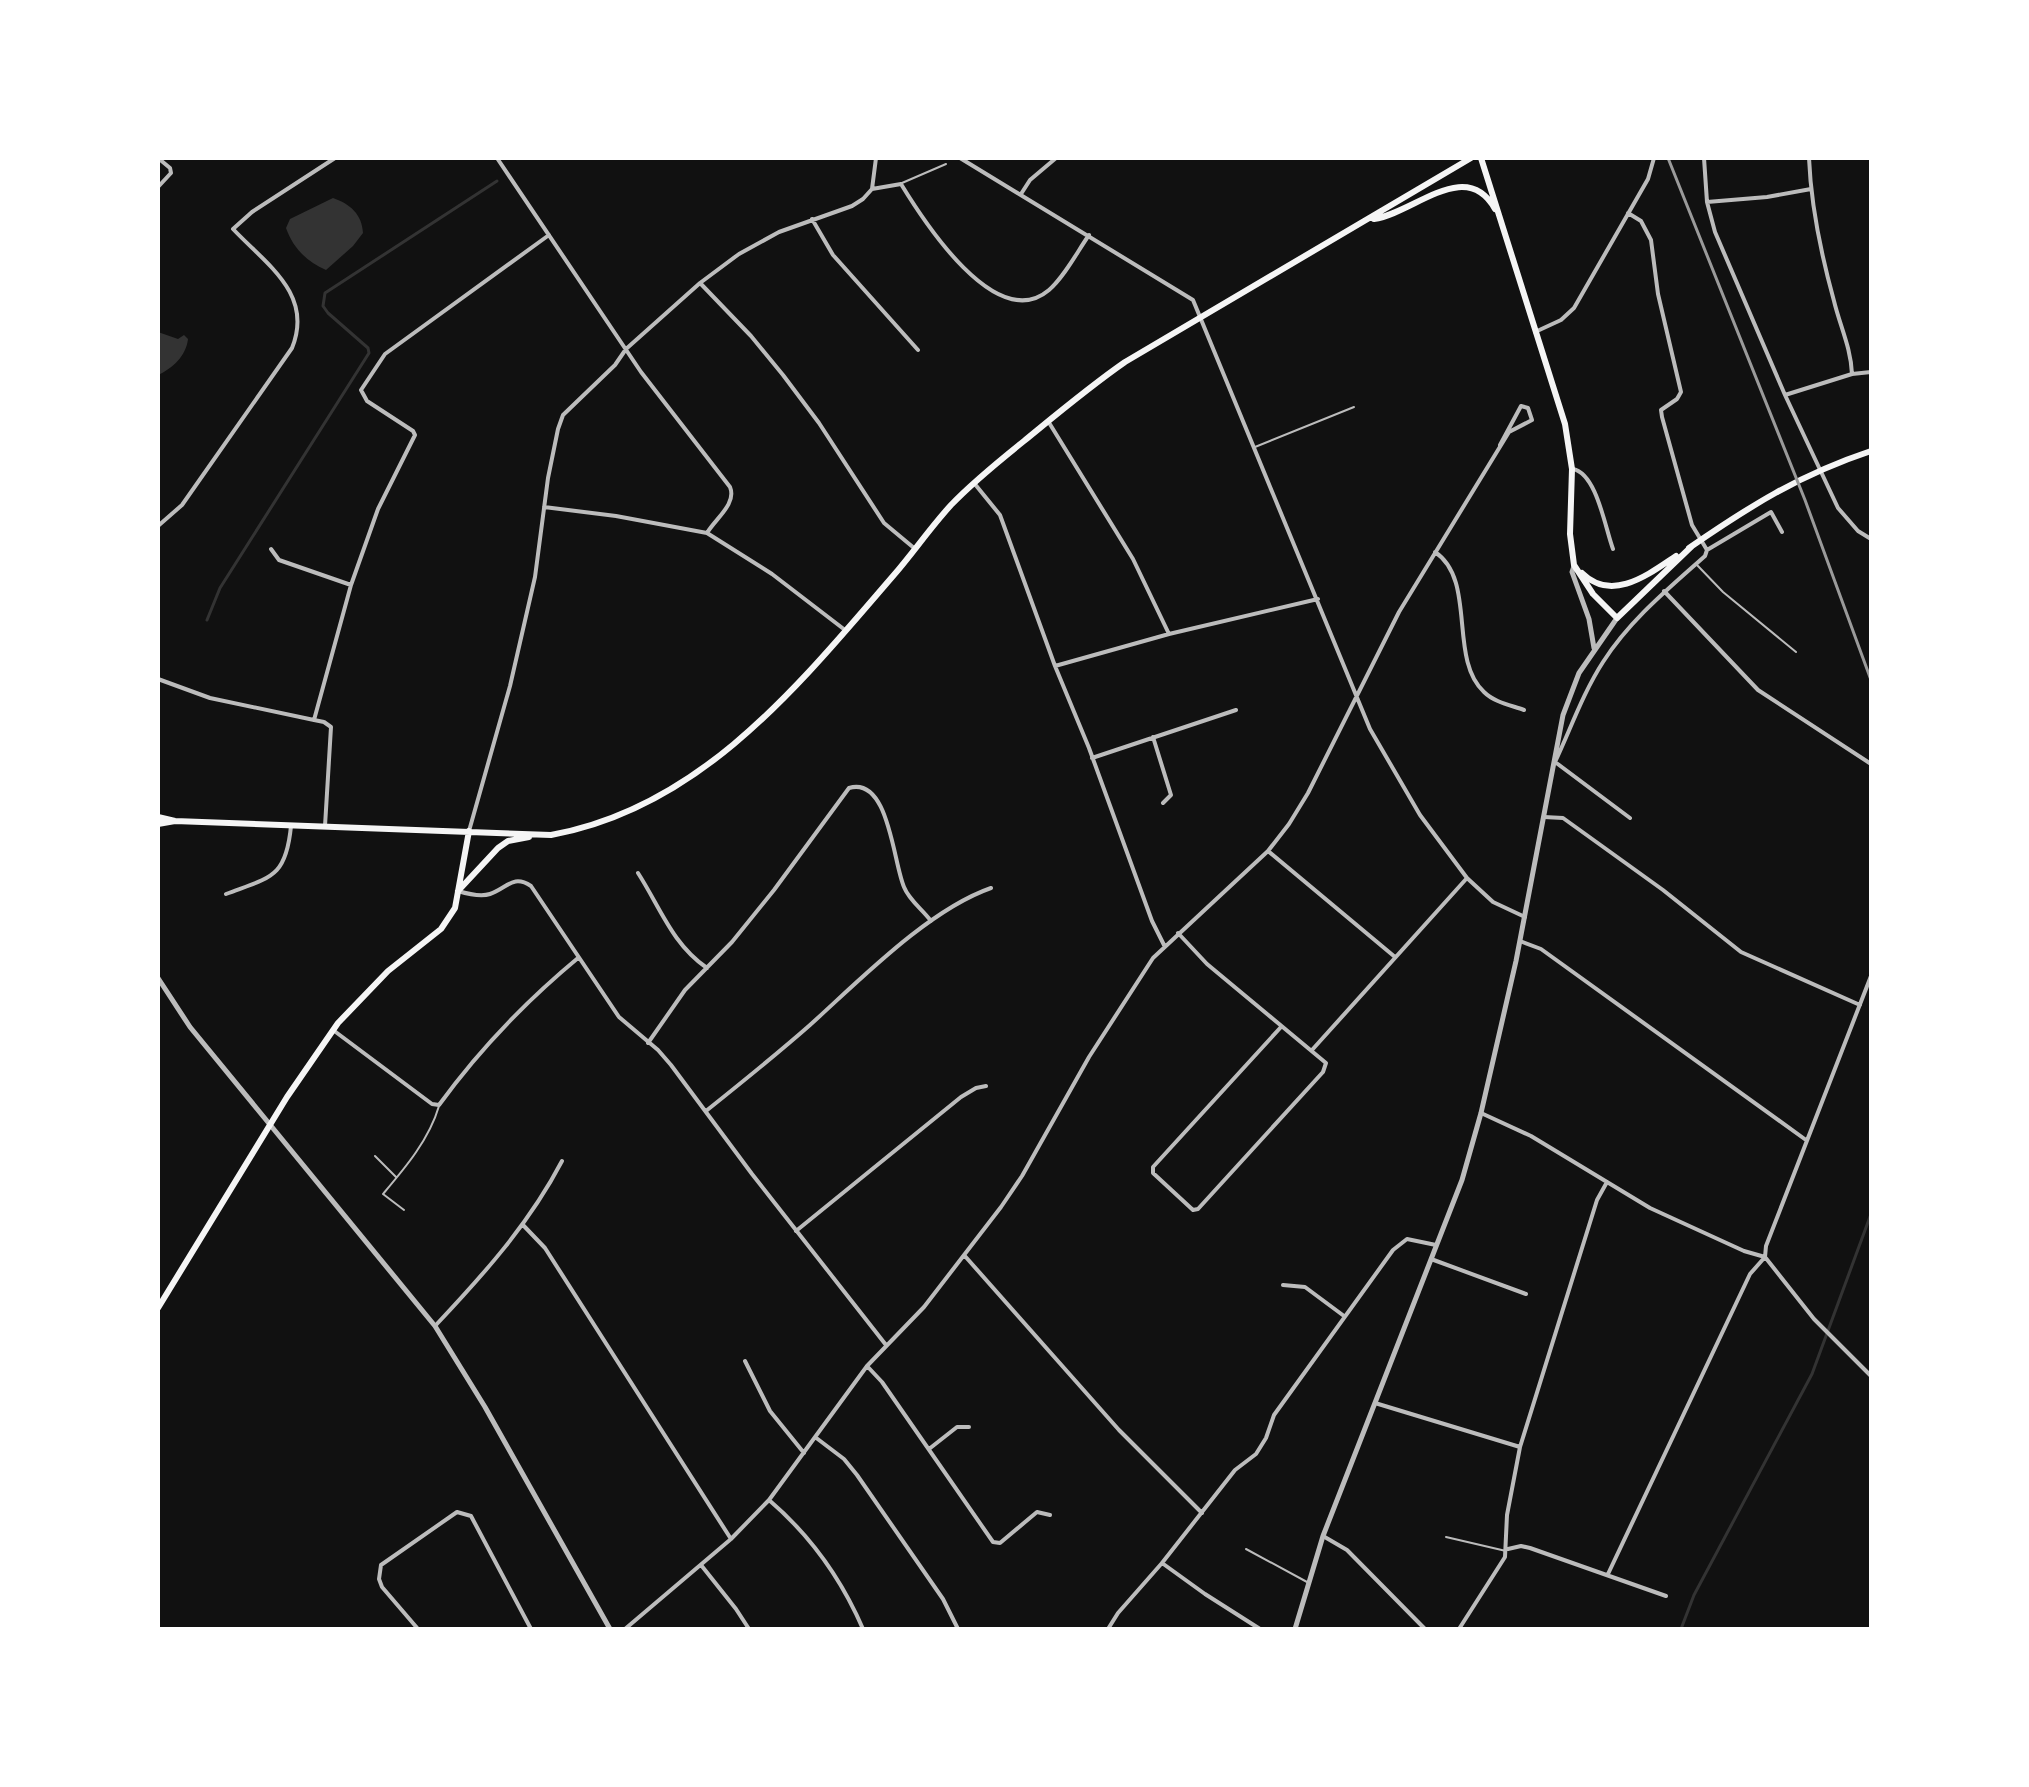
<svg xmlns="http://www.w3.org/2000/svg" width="2029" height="1787" viewBox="0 0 2029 1787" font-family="'Varela Round',sans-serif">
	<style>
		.water { fill: #333 }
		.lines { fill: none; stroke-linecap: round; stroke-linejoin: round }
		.stream { stroke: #333; stroke-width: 3 }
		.service { stroke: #bcbcbc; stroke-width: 2 }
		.minor { stroke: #bcbcbc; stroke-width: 4 }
		.tertiary { stroke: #bcbcbc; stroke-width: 5 }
		.secondary { stroke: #f5f5f5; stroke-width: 6 }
		.rail { stroke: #9a9a9a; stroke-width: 3 }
	</style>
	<rect width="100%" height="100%" fill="#111"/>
	<path class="water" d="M 333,198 C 350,204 362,214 363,233 L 353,246 L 326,270 C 307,262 293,248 286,228 L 290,219 Z
		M 158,332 L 178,339 L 184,335 L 188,339 C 186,356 173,368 158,375 Z"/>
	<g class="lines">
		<path class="stream" d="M 207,620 L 220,588 L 369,353 L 368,348 L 328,313 L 323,306 L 325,293 L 497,181
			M 1681,1629 L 1694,1595 L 1812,1374 L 1871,1214"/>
		<path class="service" d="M 902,183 L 946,164
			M 1255,447 L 1354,407
			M 1697,565 L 1723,592 L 1796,652
			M 375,1156 L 396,1177
			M 404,1210 L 383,1194 C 405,1168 429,1140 439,1106
			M 1446,1537 L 1506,1551
			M 1246,1549 L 1307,1582"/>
		<path class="minor" d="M 497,158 L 641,372 L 730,487 C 737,504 715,519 707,533
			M 960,158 L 1193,300 L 1370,729 L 1420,815 L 1467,878 L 1493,902 L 1525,917
			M 1704,158 L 1707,202 L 1715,232 L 1785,395 L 1838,508 L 1858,531 L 1871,539
			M 1809,158 C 1811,206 1821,254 1834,301 C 1840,326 1851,348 1852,374
			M 158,187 L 171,173 L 170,168 L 158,158
			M 872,189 L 901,184 C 923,220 996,335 1049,290 C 1065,276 1077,252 1089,235
			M 1021,194 L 1030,180 L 1056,158
			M 1707,202 L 1767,197 L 1811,189
			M 1628,213 L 1641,221 L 1651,240 L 1658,294 L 1681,392 L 1677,399 L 1661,410 L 1662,417 L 1692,525 L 1707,550 L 1705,556 C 1668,589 1630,620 1603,662 C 1583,693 1571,728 1555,762 L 1630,818
			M 812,219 L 833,255 L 918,350
			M 701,284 L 751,336 L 783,375 L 819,423 L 884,523 L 914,548
			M 1535,332 L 1561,320 L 1574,308 L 1648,179 L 1654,158
			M 1785,395 L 1852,374 L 1871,372
			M 1048,421 L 1133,559 L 1169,634
			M 1573,469 C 1597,474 1605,528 1613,549
			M 974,483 L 1000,515 L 1055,666 L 1089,748 L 1152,921 L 1164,945
			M 544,507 L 616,516 L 707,533 L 772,574 L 845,630
			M 158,526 L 182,505 L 292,348 C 314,294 266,264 233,229 L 252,212 L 335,158
			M 271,549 L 279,560 L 351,585
			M 1707,550 L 1771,512 L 1782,532
			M 1435,552 C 1477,580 1448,659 1484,692 C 1494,702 1510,705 1524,710
			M 1664,591 L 1758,690 L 1871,764
			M 1055,666 L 1169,634 L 1318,599
			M 158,679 L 210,698 L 314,720
			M 1153,737 L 1171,795 L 1163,803
			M 1092,758 L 1236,710
			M 1544,817 L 1563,818 L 1663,890 L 1741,952 L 1860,1005
			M 325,826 L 331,727 L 324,722 L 314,720 L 351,585 L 378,509 L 415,435 L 413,431 L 367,401 L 361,390 L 385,354 L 549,235
			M 469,831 L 510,686 L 535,577 L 548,478 L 558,429 L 563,415 L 615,365 L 626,349 L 700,283 L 739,254 L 779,232 L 852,206 L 863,199 L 872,189 L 876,158
			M 1268,851 L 1395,957
			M 638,873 C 660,907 672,944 707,968
			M 458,891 C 468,894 481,897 490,894 C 507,888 513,874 531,886 L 619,1017 L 658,1050 L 671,1065 L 752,1174 L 886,1345
			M 226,894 C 271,877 286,878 291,826
			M 1178,933 L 1207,964 L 1326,1063 L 1323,1072 L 1198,1209 L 1193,1210 L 1153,1173 L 1153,1167 L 1281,1027
			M 1520,941 L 1541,949 L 1806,1140
			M 333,1030 L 432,1104 L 439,1105 C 479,1050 525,1002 578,958
			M 648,1043 L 685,990 L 732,942 L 774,890 L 849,788 C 889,776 893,862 904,887 C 909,900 922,909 931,921
			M 1312,1050 L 1467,878
			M 706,1111 C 741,1083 776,1055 810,1025 C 860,980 928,910 991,888
			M 1481,1113 L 1531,1136 L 1650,1208 L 1744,1251 L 1765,1257 L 1814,1319 L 1871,1376
			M 523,1225 L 545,1248 L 731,1539
			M 796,1231 L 961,1097 L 976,1088 L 986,1086
			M 964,1255 L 1119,1430 L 1202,1513
			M 1431,1259 L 1526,1294
			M 1283,1285 L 1305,1287 L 1344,1316
			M 435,1326 C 484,1274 529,1224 562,1161
			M 745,1361 L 770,1411 L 804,1453
			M 867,1366 L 882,1382 L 993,1542 L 1000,1543 L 1037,1512 L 1050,1515
			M 1375,1403 L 1520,1447
			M 815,1437 L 844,1459 L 857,1475 L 943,1599 L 958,1629
			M 929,1449 L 957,1427 L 969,1427
			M 769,1500 C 811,1536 841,1578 863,1629
			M 1323,1536 L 1347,1550 L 1425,1629
			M 1508,1549 L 1521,1546 L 1530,1548 L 1666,1596
			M 1162,1563 L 1205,1594 L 1260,1629
			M 701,1565 L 736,1609 L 749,1629
			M 1608,1574 L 1750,1274 L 1765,1257 L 1766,1246 L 1871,976
			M 418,1629 L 382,1587 L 379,1579 L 381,1565 L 457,1512 L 471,1516 L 531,1629
			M 625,1629 L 731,1539 L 769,1500 L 867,1366 L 924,1307 L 1001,1207 L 1022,1176 L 1089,1057 L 1153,958 L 1268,851 L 1289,824 L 1308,793 L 1399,612 L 1509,432 L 1532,420 L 1528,408 L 1521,406 L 1500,445
			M 1108,1629 L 1118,1613 L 1162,1563 L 1235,1470 L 1256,1454 L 1266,1438 L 1274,1415 L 1393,1250 L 1407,1239 L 1436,1245
			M 1459,1629 L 1505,1557 L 1507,1515 L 1520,1447 L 1597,1200 L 1607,1182"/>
		<path class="tertiary" d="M 1574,566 L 1572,572 L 1589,619 L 1594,648
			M 158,978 L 190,1027 L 435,1326 L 485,1407 L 610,1629
			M 1295,1629 L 1323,1536 L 1462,1180 L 1481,1113 L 1516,961 L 1563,715 L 1579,673 L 1617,618"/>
		<path class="secondary" d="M 1481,158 L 1565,424 L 1572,469 L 1570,534 L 1574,565 L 1593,594 L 1617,618 L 1692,546
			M 1374,219 C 1414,213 1466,157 1495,209
			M 1689,548 C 1750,506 1799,475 1871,451
			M 1582,573 C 1612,603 1649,574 1676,556
			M 158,817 L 175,821 L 551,835 C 701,808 799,685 893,576 C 913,553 930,528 951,505 C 973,482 999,461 1024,441 C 1057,414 1089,387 1125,362 L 1471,158
			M 158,824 L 175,821
			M 458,891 L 498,848 L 508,841 L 529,837
			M 158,1308 L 287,1097 L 338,1023 L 388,971 L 441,929 L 455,908 L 469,831"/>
		<path class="rail" d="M 1668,158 L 1805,500 L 1871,680"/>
	</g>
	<rect width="2029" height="1787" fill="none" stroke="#ffffff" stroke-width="320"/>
</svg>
